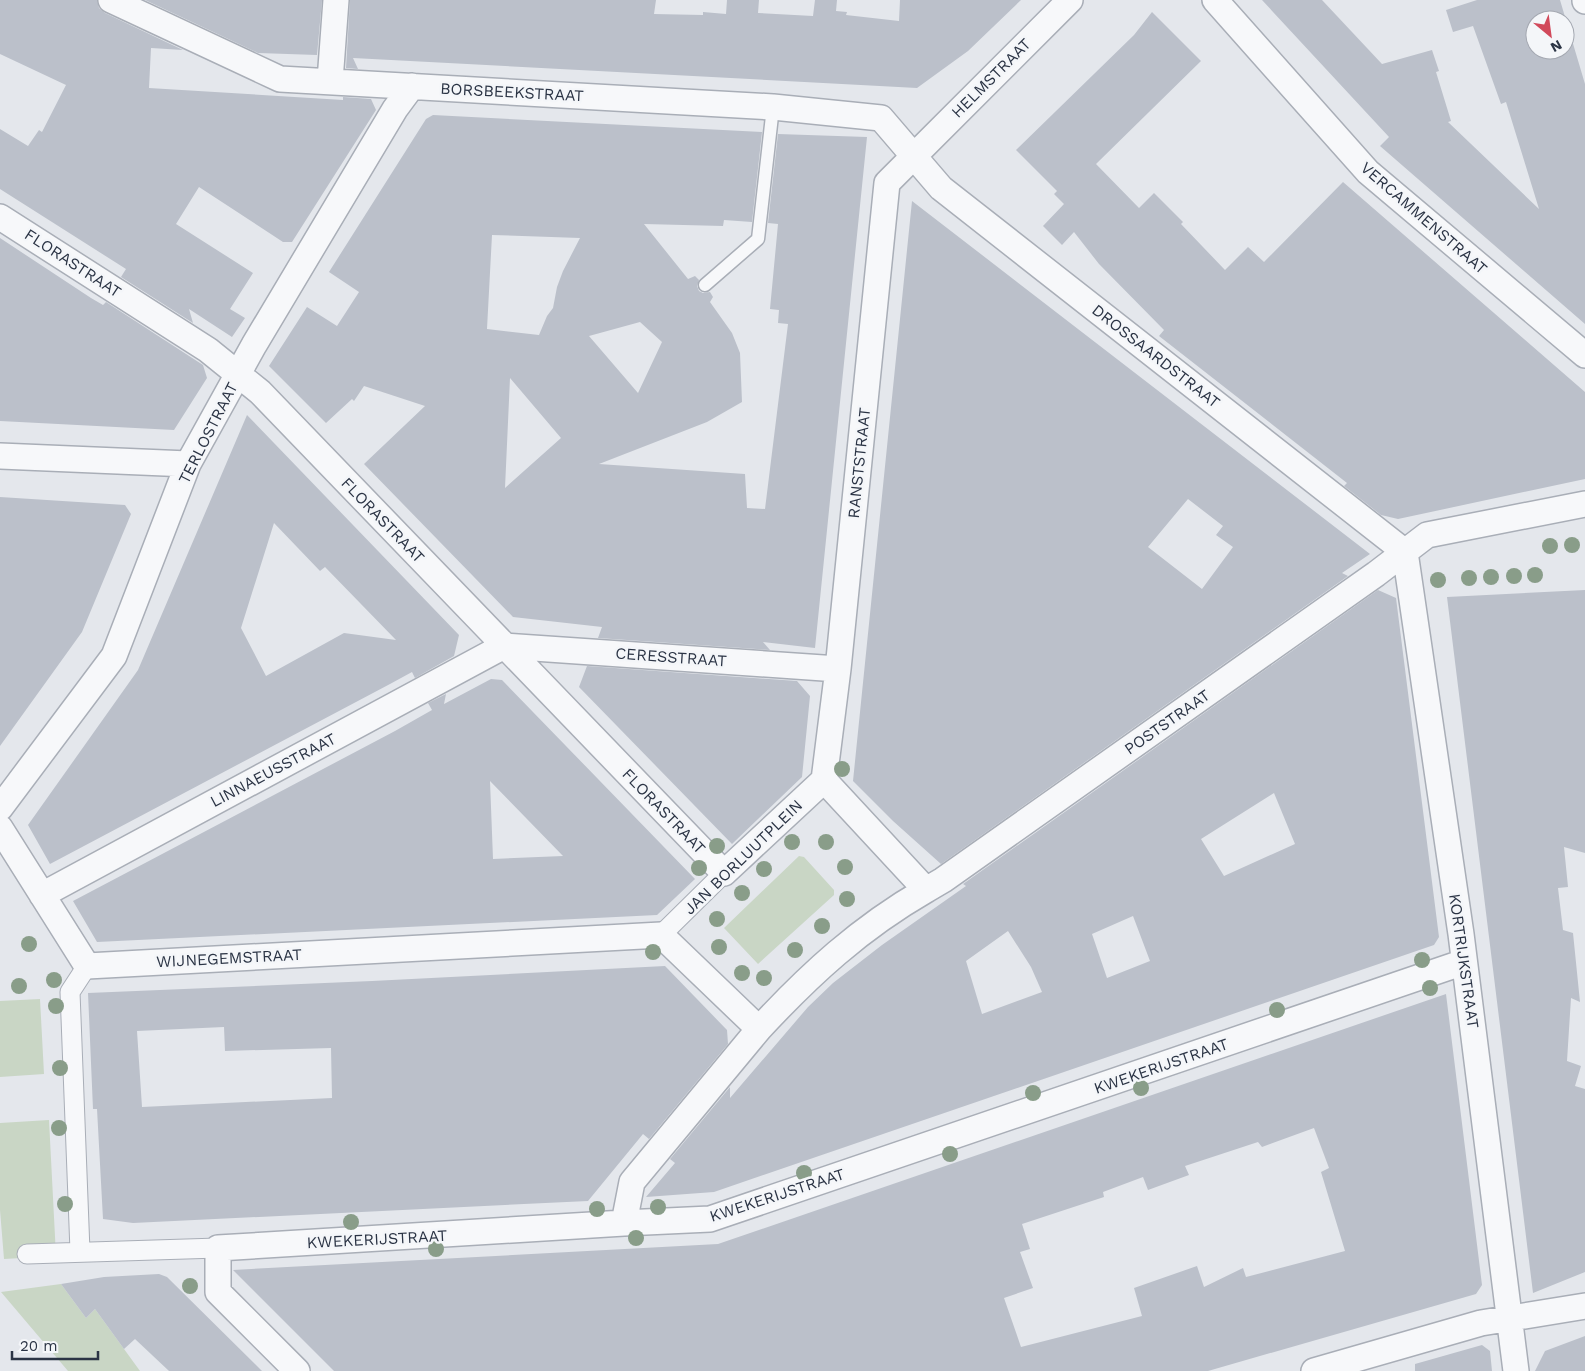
<svg xmlns="http://www.w3.org/2000/svg" width="1585" height="1371" viewBox="0 0 1585 1371" font-family="'Work Sans',sans-serif">
	<style>
		.green { fill: #c9d6c5 }
		.building { fill: #bbc0ca; fill-rule: evenodd }
		.lines { fill: none; stroke-linecap: round; stroke-linejoin: round }
		.service-casing { stroke: #a9aeb7; stroke-width: 15 }
		.pedestrian-casing { stroke: #a9aeb7; stroke-width: 21 }
		.minor-casing { stroke: #a9aeb7; stroke-width: 28 }
		.service { stroke: #f7f8fa; stroke-width: 12 }
		.pedestrian { stroke: #f7f8fa; stroke-width: 19 }
		.minor { stroke: #f7f8fa; stroke-width: 25 }
		.tree { fill: #899d89 }
		.labels { text-anchor: middle; dominant-baseline: central; stroke-width: 5; stroke-linejoin: round; paint-order: stroke }
		.street-label { font-size: 16px; fill: #2b3445; stroke: #f4f6f9 }
	</style>
	<rect width="100%" height="100%" fill="#e4e7ec"/>
	<path class="green" d="M 799,856 L 804,857 L 834,890 L 834,895 L 758,964 L 724,928 Z
		M 40,999 L 44,1074 L 0,1077 L 0,1001 Z
		M 49,1120 L 56,1256 L 4,1259 L 0,1210 L 0,1123 Z
		M 61,1284 L 86,1318 L 95,1309 L 140,1371 L 68,1371 L 1,1292 Z"/>
	<path class="building" d="M 0,0 L 97,0 L 99,8 L 105,13 L 183,50 L 151,48 L 149,88 L 343,100 L 343,97 L 371,99 L 376,110 L 292,242 L 283,242 L 199,187 L 176,224 L 253,273 L 230,309 L 245,318 L 232,337 L 189,309 L 193,323 L 121,277 L 126,269 L 0,189 L 0,129 L 28,146 L 39,130 L 42,132 L 66,85 L 0,54 Z
		M 145,0 L 322,0 L 317,55 L 258,53 Z
		M 350,0 L 656,0 L 654,14 L 703,15 L 703,12 L 726,14 L 727,0 L 759,0 L 758,13 L 813,16 L 815,0 L 837,0 L 836,11 L 847,12 L 846,15 L 899,21 L 900,0 L 1021,0 L 968,51 L 917,88 L 353,58 L 358,69 L 346,68 Z
		M 1262,0 L 1322,0 L 1382,64 L 1432,50 L 1439,71 L 1436,72 L 1451,121 L 1448,122 L 1539,209 L 1506,102 L 1501,104 L 1473,26 L 1453,32 L 1446,10 L 1477,0 L 1560,0 L 1585,84 L 1585,324 L 1380,146 L 1389,137 ZM 1535,20 L 1565,20 L 1565,50 L 1535,50 Z
		M 1152,12 L 1201,61 L 1096,164 L 1139,208 L 1154,193 L 1183,222 L 1181,224 L 1225,270 L 1248,247 L 1264,262 L 1343,182 L 1585,392 L 1585,479 L 1398,519 L 1381,515 L 1344,486 L 1347,483 L 1159,336 L 1164,330 L 1099,264 L 1074,232 L 1062,245 L 1043,226 L 1064,204 L 1054,194 L 1057,191 L 1016,150 L 1134,35 Z
		M 433,115 L 762,132 L 752,222 L 724,220 L 723,226 L 644,224 L 688,279 L 695,276 L 699,280 L 697,286 L 699,291 L 703,293 L 710,292 L 713,297 L 710,302 L 732,333 L 740,353 L 742,402 L 707,422 L 599,464 L 745,474 L 747,508 L 765,509 L 788,324 L 778,323 L 779,310 L 770,309 L 778,224 L 768,223 L 778,134 L 867,137 L 815,648 L 763,642 L 770,650 L 598,638 L 602,627 L 513,617 L 364,464 L 425,406 L 364,386 L 354,401 L 352,399 L 326,423 L 269,366 L 307,307 L 337,326 L 359,292 L 329,272 L 426,119 ZM 492,235 L 580,238 L 563,271 L 557,287 L 553,308 L 547,316 L 539,335 L 487,329 ZM 640,322 L 662,342 L 638,393 L 589,336 ZM 510,378 L 561,438 L 505,488 Z
		M 912,201 L 1370,554 L 1342,573 L 1348,576 L 941,864 L 893,821 L 853,781 ZM 1188,499 L 1223,526 L 1216,535 L 1233,547 L 1202,589 L 1148,547 Z
		M 0,238 L 91,298 L 103,305 L 106,302 L 203,365 L 207,378 L 174,430 L 0,421 Z
		M 247,415 L 459,635 L 454,656 L 415,678 L 412,672 L 390,684 L 50,864 L 28,825 L 138,670 ZM 274,523 L 320,571 L 325,567 L 396,640 L 344,633 L 266,676 L 241,628 Z
		M 0,497 L 125,505 L 131,514 L 82,632 L 0,746 Z
		M 1378,590 L 1396,598 L 1439,937 L 1434,945 L 714,1192 L 646,1197 L 675,1163 L 670,1159 L 730,1087 L 730,1098 L 808,1007 L 833,983 L 882,945 L 966,886 L 963,884 ZM 1274,793 L 1295,844 L 1224,876 L 1201,839 ZM 1133,916 L 1150,961 L 1107,978 L 1092,934 ZM 1008,931 L 1031,967 L 1042,992 L 982,1014 L 966,961 Z
		M 1585,590 L 1585,853 L 1564,847 L 1568,887 L 1558,888 L 1563,930 L 1573,933 L 1580,1002 L 1571,998 L 1567,1061 L 1581,1066 L 1575,1086 L 1585,1089 L 1585,1272 L 1533,1293 L 1447,597 Z
		M 587,666 L 797,681 L 810,696 L 802,777 L 732,844 L 579,687 Z
		M 491,679 L 502,680 L 695,879 L 657,915 L 97,942 L 73,901 L 395,731 L 432,710 L 428,703 L 446,694 L 444,704 ZM 490,781 L 563,856 L 493,859 Z
		M 665,966 L 727,1030 L 728,1044 L 649,1139 L 643,1134 L 588,1201 L 133,1223 L 103,1219 L 97,1109 L 93,1109 L 88,993 L 372,981 ZM 224,1027 L 225,1051 L 331,1048 L 332,1098 L 142,1107 L 137,1031 Z
		M 1446,994 L 1482,1285 L 1476,1294 L 1208,1371 L 334,1371 L 233,1270 L 718,1244 ZM 1314,1128 L 1329,1168 L 1321,1172 L 1345,1251 L 1246,1277 L 1243,1268 L 1204,1287 L 1197,1266 L 1134,1288 L 1142,1316 L 1021,1347 L 1004,1298 L 1033,1288 L 1020,1252 L 1030,1249 L 1022,1224 L 1104,1197 L 1103,1192 L 1143,1177 L 1148,1190 L 1189,1175 L 1185,1166 L 1258,1142 L 1262,1147 Z
		M 159,1274 L 167,1277 L 262,1371 L 169,1371 L 135,1339 L 124,1349 L 95,1309 L 86,1318 L 61,1284 L 104,1277 Z
		M 1585,1336 L 1585,1371 L 1535,1371 L 1545,1351 Z
		M 1482,1345 L 1490,1351 L 1492,1371 L 1415,1371 L 1415,1364 Z"/>
	<g class="lines">
		<g class="service-casing">
			<path id="service" d="M 705,285 L 758,239 L 773,107"/>
		</g>
		<g class="pedestrian-casing">
			<path id="pedestrian" d="M 661,935 L 724,873
				M 80,1251 L 70,992 L 87,966
				M 27,1254 L 218,1248"/>
		</g>
		<g class="minor-casing">
			<path id="minor" d="M 111,0 L 280,79 L 773,107 L 881,118 L 941,188 L 1405,552
				M 1215,0 L 1368,172 L 1585,355
				M 1585,0 L 1585,1
				M 330,81 L 336,0
				M 0,217 L 208,350 L 260,392 L 724,873 L 824,780
				M 0,456 L 188,464
				M 1405,552 L 1461,934 L 1516,1371
				M 824,780 L 838,669 L 887,183 L 1070,0
				M 0,808 L 114,656 L 188,464 L 254,345 L 395,109 L 412,86
				M 0,828 L 87,966 L 661,935 L 759,1029 C 810,974 860,928 926,890 L 824,780
				M 926,890 L 943,880 L 1376,574 L 1427,535 L 1585,504
				M 42,895 L 504,646 L 838,669
				M 624,1223 L 632,1182 L 759,1029
				M 297,1371 L 218,1292 L 218,1248 L 624,1223 L 710,1219 L 1464,962
				M 1314,1371 L 1481,1323 L 1585,1306"/>
		</g>
		<use href="#service" class="service"/>
		<use href="#pedestrian" class="pedestrian"/>
		<use href="#minor" class="minor"/>
	</g>
	<g class="tree">
		<circle cx="1572" cy="545" r="8"/>
		<circle cx="1550" cy="546" r="8"/>
		<circle cx="1535" cy="575" r="8"/>
		<circle cx="1514" cy="576" r="8"/>
		<circle cx="1491" cy="577" r="8"/>
		<circle cx="1469" cy="578" r="8"/>
		<circle cx="1438" cy="580" r="8"/>
		<circle cx="842" cy="769" r="8"/>
		<circle cx="792" cy="842" r="8"/>
		<circle cx="826" cy="842" r="8"/>
		<circle cx="717" cy="846" r="8"/>
		<circle cx="845" cy="867" r="8"/>
		<circle cx="699" cy="868" r="8"/>
		<circle cx="764" cy="869" r="8"/>
		<circle cx="742" cy="893" r="8"/>
		<circle cx="847" cy="899" r="8"/>
		<circle cx="717" cy="919" r="8"/>
		<circle cx="822" cy="926" r="8"/>
		<circle cx="29" cy="944" r="8"/>
		<circle cx="719" cy="947" r="8"/>
		<circle cx="795" cy="950" r="8"/>
		<circle cx="653" cy="952" r="8"/>
		<circle cx="1422" cy="960" r="8"/>
		<circle cx="742" cy="973" r="8"/>
		<circle cx="764" cy="978" r="8"/>
		<circle cx="54" cy="980" r="8"/>
		<circle cx="19" cy="986" r="8"/>
		<circle cx="1430" cy="988" r="8"/>
		<circle cx="56" cy="1006" r="8"/>
		<circle cx="1277" cy="1010" r="8"/>
		<circle cx="60" cy="1068" r="8"/>
		<circle cx="1141" cy="1088" r="8"/>
		<circle cx="1033" cy="1093" r="8"/>
		<circle cx="59" cy="1128" r="8"/>
		<circle cx="950" cy="1154" r="8"/>
		<circle cx="804" cy="1173" r="8"/>
		<circle cx="65" cy="1204" r="8"/>
		<circle cx="658" cy="1207" r="8"/>
		<circle cx="597" cy="1209" r="8"/>
		<circle cx="351" cy="1222" r="8"/>
		<circle cx="636" cy="1238" r="8"/>
		<circle cx="436" cy="1249" r="8"/>
		<circle cx="190" cy="1286" r="8"/>
	</g>
	<g class="labels">
		<g class="street-label">
			<text transform="translate(991 78) rotate(-45)">HELMSTRAAT</text>
			<text transform="translate(512 92) rotate(3)">BORSBEEKSTRAAT</text>
			<text transform="translate(1424 218) rotate(41)">VERCAMMENSTRAAT</text>
			<text transform="translate(73 263) rotate(33)">FLORASTRAAT</text>
			<text transform="translate(1156 356) rotate(38)">DROSSAARDSTRAAT</text>
			<text transform="translate(208 433) rotate(-63)">TERLOSTRAAT</text>
			<text transform="translate(859 463) rotate(-84)">RANSTSTRAAT</text>
			<text transform="translate(383 520) rotate(46)">FLORASTRAAT</text>
			<text transform="translate(671 657) rotate(4)">CERESSTRAAT</text>
			<text transform="translate(1167 722) rotate(-35)">POSTSTRAAT</text>
			<text transform="translate(273 770) rotate(-28)">LINNAEUSSTRAAT</text>
			<text transform="translate(664 811) rotate(46)">FLORASTRAAT</text>
			<text transform="translate(743 857) rotate(-44)">JAN BORLUUTPLEIN</text>
			<text transform="translate(229 958) rotate(-3)">WIJNEGEMSTRAAT</text>
			<text transform="translate(1464 961) rotate(82)">KORTRIJKSTRAAT</text>
			<text transform="translate(1161 1066) rotate(-19)">KWEKERIJSTRAAT</text>
			<text transform="translate(777 1195) rotate(-18)">KWEKERIJSTRAAT</text>
			<text transform="translate(377 1239) rotate(-3)">KWEKERIJSTRAAT</text>
		</g>
	</g>
	<g transform="translate(1550 35) rotate(151)"><circle r="24" fill="#f4f6f9" stroke="#a4a8b1"/>
	<path d="M0-4L9 19L0 12L-9 19Z" fill="#d1495b"/>
	<text y="-8" font-size="14" font-weight="bold" text-anchor="middle" fill="#2b3445">N</text>
	</g>
	<path d="M12 1351v8h86v-8" fill="none" stroke="#2b3445" stroke-width="2.5"/>
	<text x="20" y="1351" font-size="15" fill="#2b3445" stroke="#f4f6f9" stroke-width="4" paint-order="stroke">20 m</text>
</svg>
